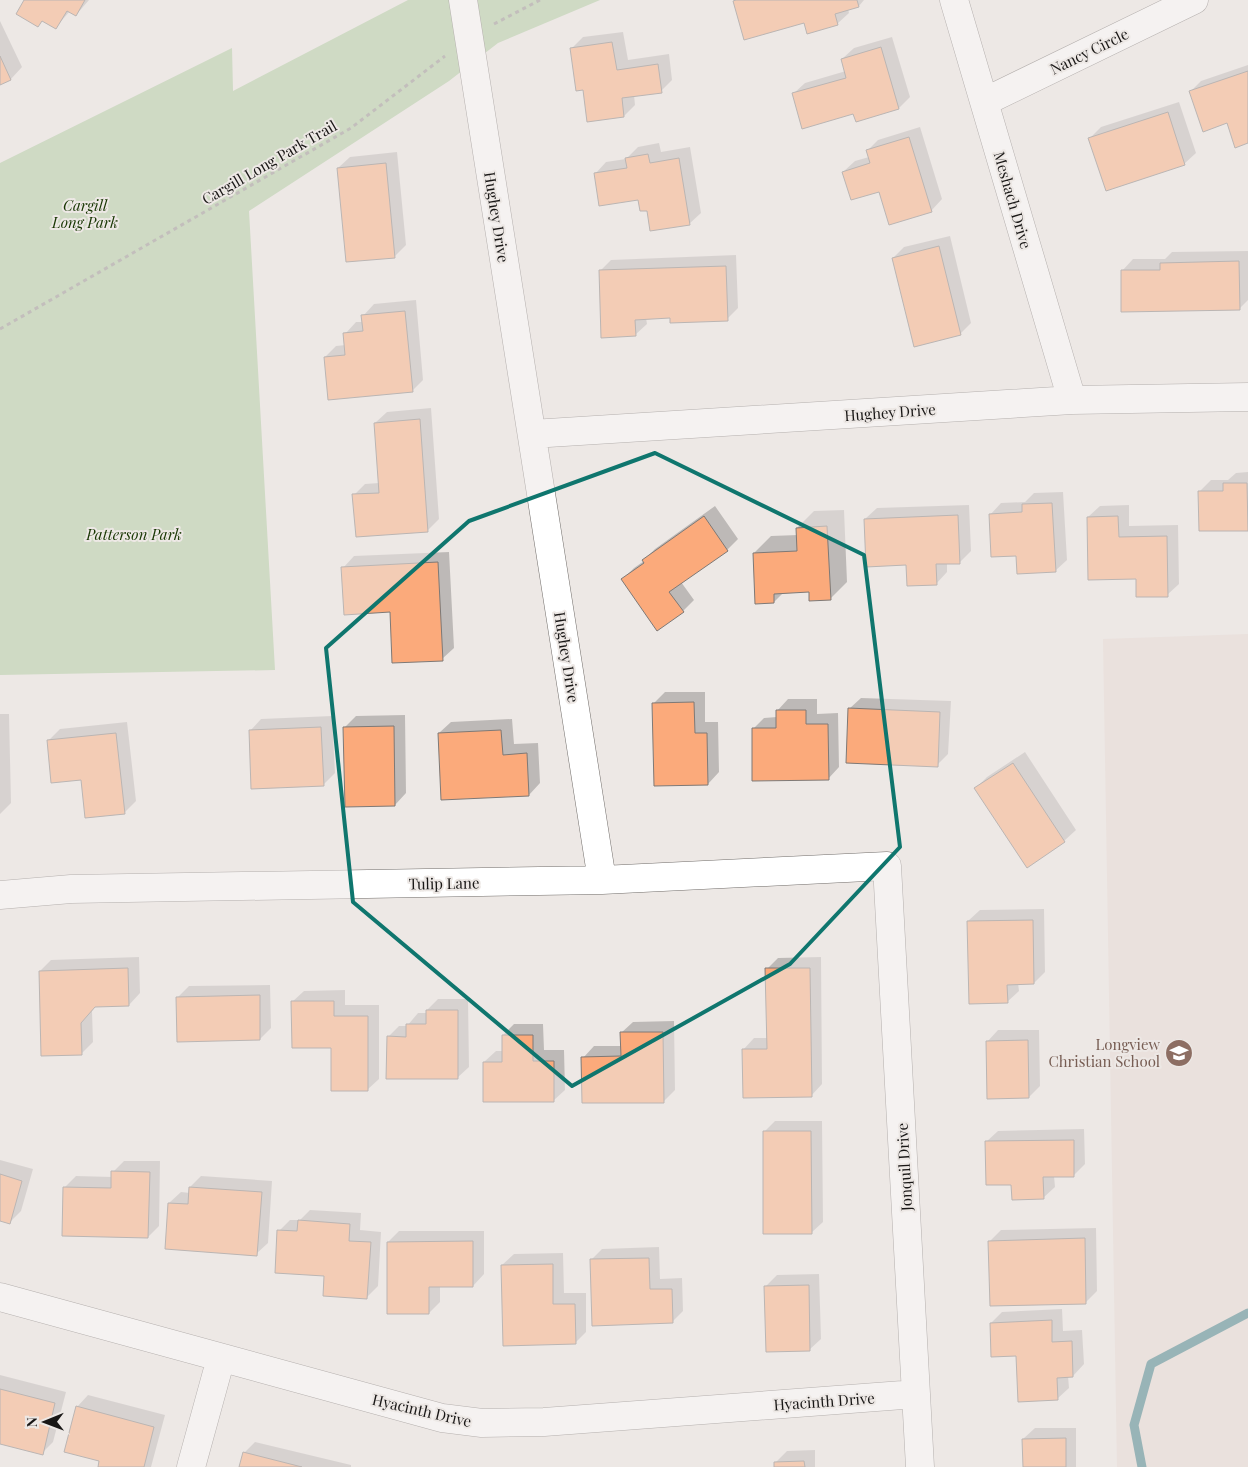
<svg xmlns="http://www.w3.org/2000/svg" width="1248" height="1467" viewBox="0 0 1248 1467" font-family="'Playfair Display',serif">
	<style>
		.built { fill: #e6d9d2 }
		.green { fill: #aaca9b }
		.shadow { fill: #0003 }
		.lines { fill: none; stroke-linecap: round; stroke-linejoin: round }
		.stream { stroke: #32757e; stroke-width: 9 }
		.building { fill: #fbaa7b; stroke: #7e7976 }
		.minor-casing { stroke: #726e6b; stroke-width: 29 }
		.path { stroke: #908d8b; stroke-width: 3; stroke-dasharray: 4 4; stroke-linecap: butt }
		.minor { stroke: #fff; stroke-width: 28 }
		.marked { fill: none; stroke: #0f766e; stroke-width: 4; stroke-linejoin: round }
		.labels { text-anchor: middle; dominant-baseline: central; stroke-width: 4; stroke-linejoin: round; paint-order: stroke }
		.street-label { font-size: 15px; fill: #191716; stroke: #ede8e5 }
		.park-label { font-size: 15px; font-style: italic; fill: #173602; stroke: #ede8e5 }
		.education-label { font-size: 15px; fill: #785e54; stroke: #ede8e5; text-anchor: end }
	</style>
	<rect width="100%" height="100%" fill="#ede8e5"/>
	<path class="built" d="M 1248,634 L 1248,1467 L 1117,1467 L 1103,639 Z"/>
	<path class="green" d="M 408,0 L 600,0 L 498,43 L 449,81 L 249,211 L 275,670 L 0,675 L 0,163 L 232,48 L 233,91 Z"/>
	<path class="shadow" d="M 26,0 L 89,0 L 76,15 L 70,11 L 56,27 L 43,20 L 38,25 Z
		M 736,0 L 864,0 L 859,6 L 848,9 L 849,13 L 837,24 L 805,21 L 734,1 Z
		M 0,21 L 22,67 L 11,79 L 0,84 Z
		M 623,32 L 628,60 L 669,54 L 672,80 L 661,91 L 634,95 L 635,105 L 624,116 L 584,88 L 572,48 L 583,37 Z
		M 892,37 L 910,97 L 899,108 L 854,112 L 793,94 L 805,83 L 846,71 L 842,59 L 854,48 Z
		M 1248,65 L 1248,142 L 1227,122 L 1190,92 L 1201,81 Z
		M 1179,102 L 1196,153 L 1184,164 L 1090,138 L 1101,127 Z
		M 920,127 L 942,199 L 931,211 L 880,190 L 843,172 L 855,161 L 869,157 L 867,151 L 878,140 Z
		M 659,143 L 661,152 L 690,147 L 701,213 L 689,224 L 648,209 L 639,198 L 595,174 L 606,162 L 626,159 L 638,147 Z
		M 397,152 L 406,245 L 394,257 L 338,168 L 350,157 Z
		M 950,236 L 971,323 L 960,334 L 893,258 L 904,247 Z
		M 1248,251 L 1248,300 L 1239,309 L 1122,271 L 1133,259 L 1165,259 L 1172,252 Z
		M 736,255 L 738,308 L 727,319 L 671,317 L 646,318 L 647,324 L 635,335 L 600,271 L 611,260 Z
		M 416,300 L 423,380 L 412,391 L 325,357 L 336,346 L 346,345 L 345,334 L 356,322 L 363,322 L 363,316 L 374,304 Z
		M 431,408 L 439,519 L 428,530 L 354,495 L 365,484 L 379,483 L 375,423 L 387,412 Z
		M 1248,472 L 1248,530 L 1200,530 L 1200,491 L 1211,480 L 1228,480 L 1236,473 Z
		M 1063,492 L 1067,560 L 1055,571 L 1018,554 L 990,515 L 1001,503 L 1025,502 L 1034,493 Z
		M 969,505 L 971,551 L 960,562 L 947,563 L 947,572 L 936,584 L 908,564 L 865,519 L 877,508 Z
		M 1129,505 L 1129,526 L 1178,525 L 1179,584 L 1167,595 L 1137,577 L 1088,517 L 1100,506 Z
		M 715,506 L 738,539 L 727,550 L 681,582 L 694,600 L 683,611 L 623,579 L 634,568 L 644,561 L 644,560 L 655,549 Z
		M 844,510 L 847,582 L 830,599 L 810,591 L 784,592 L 774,602 L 754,553 L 771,536 L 798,535 L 797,528 L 814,511 Z
		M 449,552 L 454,648 L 442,659 L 343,568 L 354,556 Z
		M 665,692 L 705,692 L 705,722 L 718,722 L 719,772 L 708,784 L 654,703 Z
		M 861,698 L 951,701 L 948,754 L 937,765 L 849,709 Z
		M 788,699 L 817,699 L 817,714 L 838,713 L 839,767 L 828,779 L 753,729 L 764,718 L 777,717 L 777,711 Z
		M 0,714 L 9,714 L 11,803 L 0,814 Z
		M 405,715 L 406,793 L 395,805 L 345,727 L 356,716 Z
		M 332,716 L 335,773 L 323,785 L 250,731 L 261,719 Z
		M 512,719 L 514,744 L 538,743 L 540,783 L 529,795 L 442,798 L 439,733 L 451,722 Z
		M 127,722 L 136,801 L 124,813 L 48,741 L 60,729 Z
		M 1025,752 L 1076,830 L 1064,841 L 976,788 L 987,777 Z
		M 1044,909 L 1045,972 L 1034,983 L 1018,983 L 1019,991 L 1007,1002 L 968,921 L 980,910 Z
		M 139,957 L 140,993 L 129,1005 L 96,1006 L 92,1011 L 93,1042 L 82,1053 L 40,971 L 51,960 Z
		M 821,957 L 822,1084 L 811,1096 L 743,1050 L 754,1038 L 768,1038 L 767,969 L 778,958 Z
		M 270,985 L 271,1028 L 260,1039 L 178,997 L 189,986 Z
		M 345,990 L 345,1005 L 379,1005 L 379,1079 L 367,1090 L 332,1047 L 292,1002 L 304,991 Z
		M 438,999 L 468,999 L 469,1067 L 457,1078 L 388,1037 L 399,1026 L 407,1026 L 418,1013 L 427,1013 L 427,1010 Z
		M 674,1021 L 675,1090 L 664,1101 L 583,1058 L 594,1046 L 622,1046 L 621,1033 L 633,1022 Z
		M 514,1024 L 543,1024 L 544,1050 L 564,1050 L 565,1090 L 553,1101 L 484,1062 L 496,1051 L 503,1051 L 503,1035 Z
		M 998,1030 L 1039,1030 L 1040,1086 L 1029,1097 L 987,1042 Z
		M 775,1121 L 822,1121 L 823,1222 L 811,1233 L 764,1132 Z
		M 1084,1129 L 1085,1164 L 1074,1175 L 1054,1176 L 1055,1187 L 1043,1198 L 1013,1184 L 986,1142 L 998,1131 Z
		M 0,1160 L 33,1169 L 21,1211 L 10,1222 L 0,1220 Z
		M 124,1161 L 160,1161 L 159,1226 L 148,1237 L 65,1187 L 76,1176 L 113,1177 L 113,1172 Z
		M 201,1176 L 272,1181 L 268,1243 L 256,1254 L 169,1203 L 181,1192 L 190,1193 L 190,1187 Z
		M 310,1210 L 361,1213 L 360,1230 L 381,1232 L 378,1286 L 366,1298 L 326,1275 L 279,1231 L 290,1220 L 300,1220 Z
		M 1096,1228 L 1097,1291 L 1086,1302 L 990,1241 L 1001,1230 Z
		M 399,1231 L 484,1231 L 484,1274 L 473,1286 L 440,1286 L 440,1302 L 429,1313 L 388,1242 Z
		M 659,1247 L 660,1279 L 682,1278 L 683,1311 L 672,1322 L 591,1260 L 602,1249 Z
		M 563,1253 L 564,1293 L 586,1293 L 586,1332 L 575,1343 L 502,1265 L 514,1254 Z
		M 819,1274 L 821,1339 L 809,1350 L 766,1286 L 777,1275 Z
		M 1062,1309 L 1063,1331 L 1082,1330 L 1084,1364 L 1073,1376 L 1068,1376 L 1069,1388 L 1057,1399 L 1017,1355 L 991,1323 L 1002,1312 Z
		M 0,1375 L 66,1392 L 53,1442 L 42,1453 L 0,1443 Z
		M 88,1395 L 165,1415 L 151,1467 L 99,1467 L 101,1461 L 77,1407 Z
		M 1035,1428 L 1076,1428 L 1076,1467 L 1024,1467 L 1023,1439 Z
		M 255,1442 L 351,1465 L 351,1467 L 241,1467 L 244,1453 Z
		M 815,1450 L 815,1467 L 776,1467 L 776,1462 L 787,1451 Z"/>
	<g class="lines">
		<path class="stream" d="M 1142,1467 L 1134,1425 L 1151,1364 L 1248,1313"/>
	</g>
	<path class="building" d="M 24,0 L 85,0 L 76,16 L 67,11 L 56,29 L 42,21 L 38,27 L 16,14 Z
		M 736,0 L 857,0 L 859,7 L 835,14 L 838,25 L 807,34 L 804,23 L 744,40 L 733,1 Z
		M 612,42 L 617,70 L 658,64 L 662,93 L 622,98 L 624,117 L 587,122 L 583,90 L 576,91 L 570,48 Z
		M 881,47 L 899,109 L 856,122 L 853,114 L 802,129 L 792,93 L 846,78 L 841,59 Z
		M 0,56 L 11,80 L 0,85 Z
		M 1248,71 L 1248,143 L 1235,148 L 1227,123 L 1203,132 L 1189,91 Z
		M 1168,112 L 1185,165 L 1106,191 L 1088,138 Z
		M 909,137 L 932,212 L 889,225 L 879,192 L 851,200 L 842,172 L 870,163 L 866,150 Z
		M 648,154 L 650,163 L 679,158 L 690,225 L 650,231 L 647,211 L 640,211 L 638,200 L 599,206 L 594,173 L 627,168 L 625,158 Z
		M 386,163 L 395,258 L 346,262 L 337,168 Z
		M 939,246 L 961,335 L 914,347 L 892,258 Z
		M 1239,261 L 1240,310 L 1121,312 L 1121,270 L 1160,270 L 1160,263 Z
		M 726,266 L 728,321 L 670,323 L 670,318 L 635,320 L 636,336 L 601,338 L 599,270 Z
		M 405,311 L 413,392 L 328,400 L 324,357 L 345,355 L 343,333 L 363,331 L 361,315 Z
		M 420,419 L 428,532 L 356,537 L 352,494 L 379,493 L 374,423 Z
		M 1223,483 L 1247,483 L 1248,531 L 1199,531 L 1198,491 L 1223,491 Z
		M 1052,503 L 1056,572 L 1017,574 L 1016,556 L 991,557 L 989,514 L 1022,512 L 1022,504 Z
		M 958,515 L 960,564 L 936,564 L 937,585 L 907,586 L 906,565 L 866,567 L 864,519 Z
		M 704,516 L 728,551 L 669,592 L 684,612 L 657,631 L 621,579 L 644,563 L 642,560 Z
		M 1118,516 L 1119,537 L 1167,536 L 1168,597 L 1136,597 L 1136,579 L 1088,580 L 1087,517 Z
		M 827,526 L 831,600 L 809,601 L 809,592 L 774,594 L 774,603 L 755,604 L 753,553 L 797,551 L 796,528 Z
		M 438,562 L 443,661 L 392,663 L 390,612 L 344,615 L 341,567 Z
		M 694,702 L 695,733 L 707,733 L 708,785 L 654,786 L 652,703 Z
		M 848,708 L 940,712 L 938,767 L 846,763 Z
		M 776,710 L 806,710 L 806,724 L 828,724 L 829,780 L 752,781 L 752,728 L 776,728 Z
		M 394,726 L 395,806 L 345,807 L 343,727 Z
		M 321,727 L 324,786 L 251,789 L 249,730 Z
		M 501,730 L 503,755 L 527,753 L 529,796 L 441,800 L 438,733 Z
		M 116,733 L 125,814 L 85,818 L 81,780 L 51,783 L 47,740 Z
		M 1013,763 L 1065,842 L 1027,868 L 974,788 Z
		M 1033,920 L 1034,984 L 1007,985 L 1008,1003 L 969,1004 L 967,921 Z
		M 128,968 L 129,1006 L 95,1007 L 81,1023 L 82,1055 L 41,1056 L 39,971 Z
		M 765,968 L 810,968 L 812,1097 L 743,1098 L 742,1049 L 767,1049 Z
		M 260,995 L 260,1040 L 177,1042 L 176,997 Z
		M 291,1001 L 334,1001 L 334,1016 L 368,1016 L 368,1091 L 331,1091 L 331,1048 L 292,1048 Z
		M 426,1010 L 458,1010 L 458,1079 L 386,1079 L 387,1036 L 406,1037 L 406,1024 L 426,1024 Z
		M 620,1032 L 663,1032 L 664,1103 L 582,1103 L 581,1057 L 621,1056 Z
		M 502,1035 L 533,1035 L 533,1061 L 554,1061 L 554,1102 L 483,1102 L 483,1062 L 502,1062 Z
		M 1028,1040 L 1029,1098 L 987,1099 L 986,1041 Z
		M 763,1131 L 811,1131 L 812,1234 L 763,1234 Z
		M 1074,1140 L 1074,1177 L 1043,1177 L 1044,1199 L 1012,1200 L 1011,1185 L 986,1185 L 985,1141 Z
		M 111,1171 L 150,1172 L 148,1238 L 62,1236 L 63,1187 L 111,1188 Z
		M 0,1174 L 22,1181 L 10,1224 L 0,1221 Z
		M 189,1187 L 262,1192 L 257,1256 L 165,1249 L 168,1203 L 188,1204 Z
		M 298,1220 L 350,1224 L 349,1241 L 371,1242 L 367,1299 L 323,1296 L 324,1276 L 275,1273 L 277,1230 L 297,1231 Z
		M 1085,1238 L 1086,1304 L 990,1306 L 988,1241 Z
		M 473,1241 L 473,1287 L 429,1287 L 429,1314 L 387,1314 L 387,1242 Z
		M 649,1258 L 650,1289 L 672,1289 L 673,1323 L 592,1326 L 590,1259 Z
		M 553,1264 L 553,1304 L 575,1304 L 576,1344 L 503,1346 L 501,1265 Z
		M 809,1285 L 810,1351 L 766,1352 L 764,1286 Z
		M 1052,1320 L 1052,1342 L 1072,1341 L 1073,1377 L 1057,1378 L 1058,1400 L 1018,1402 L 1016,1356 L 991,1357 L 990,1323 Z
		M 0,1389 L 55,1403 L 43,1455 L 0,1444 Z
		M 76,1406 L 154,1427 L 144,1467 L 98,1467 L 99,1461 L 64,1452 Z
		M 1066,1438 L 1066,1467 L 1023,1467 L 1022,1439 Z
		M 243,1452 L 302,1467 L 239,1467 Z
		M 804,1461 L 805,1467 L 774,1467 L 774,1462 Z"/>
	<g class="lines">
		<g class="minor-casing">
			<path id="minor" d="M 463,0 L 602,880
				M 954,0 L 1072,400
				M 984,102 L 1194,0
				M 532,434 L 1072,400 L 1248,397
				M 0,895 L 71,889 L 602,880 L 887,866 L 920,1467
				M 0,1297 L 442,1418 L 482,1423 L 544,1422 L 916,1394
				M 191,1467 L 221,1358"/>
		</g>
		<path class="path" d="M 494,24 L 540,0
			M 0,329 L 351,128 L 445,56"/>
		<use href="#minor" class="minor"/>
	</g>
	<path d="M0 0H1248V1467H0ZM 655,453 L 864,555 L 900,847 L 790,964 L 572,1086 L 353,902 L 326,648 L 469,521 Z" fill="#ede8e5" fill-opacity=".55" fill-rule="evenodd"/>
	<path class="marked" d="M 655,453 L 864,555 L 900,847 L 790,964 L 572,1086 L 353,902 L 326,648 L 469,521 Z"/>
	<defs>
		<g id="school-disc" transform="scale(1.4375)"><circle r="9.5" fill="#8d6e63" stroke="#ede8e5"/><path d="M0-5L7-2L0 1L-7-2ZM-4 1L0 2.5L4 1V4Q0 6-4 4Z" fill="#fff"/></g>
	</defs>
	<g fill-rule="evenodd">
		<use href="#school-disc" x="1179" y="1053"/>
	</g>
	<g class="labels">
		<g class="street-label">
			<text transform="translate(1089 51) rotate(-26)">Nancy Circle</text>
			<text transform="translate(269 162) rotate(-30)">Cargill Long Park Trail</text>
			<text transform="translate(1013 200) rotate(74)">Meshach Drive</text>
			<text transform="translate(497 217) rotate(81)">Hughey Drive</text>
			<text transform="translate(890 412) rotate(-4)">Hughey Drive</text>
			<text transform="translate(567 657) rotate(81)">Hughey Drive</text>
			<text transform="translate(444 883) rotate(-1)">Tulip Lane</text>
			<text transform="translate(904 1167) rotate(-93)">Jonquil Drive</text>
			<text transform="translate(824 1401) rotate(-4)">Hyacinth Drive</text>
			<text transform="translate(422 1410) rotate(13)">Hyacinth Drive</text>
		</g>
		<g class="park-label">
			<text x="85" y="205">Cargill<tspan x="85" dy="17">Long Park</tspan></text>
			<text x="134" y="534">Patterson Park</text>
		</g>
		<g class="education-label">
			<text x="1160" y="1044">Longview<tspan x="1160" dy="17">Christian School</tspan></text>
		</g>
	</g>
	<g transform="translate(45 1422) rotate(269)" stroke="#ede8e5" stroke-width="4" paint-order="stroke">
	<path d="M0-4L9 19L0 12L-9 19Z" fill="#191716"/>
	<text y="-8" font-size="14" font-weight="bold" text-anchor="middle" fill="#191716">N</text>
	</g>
</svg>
